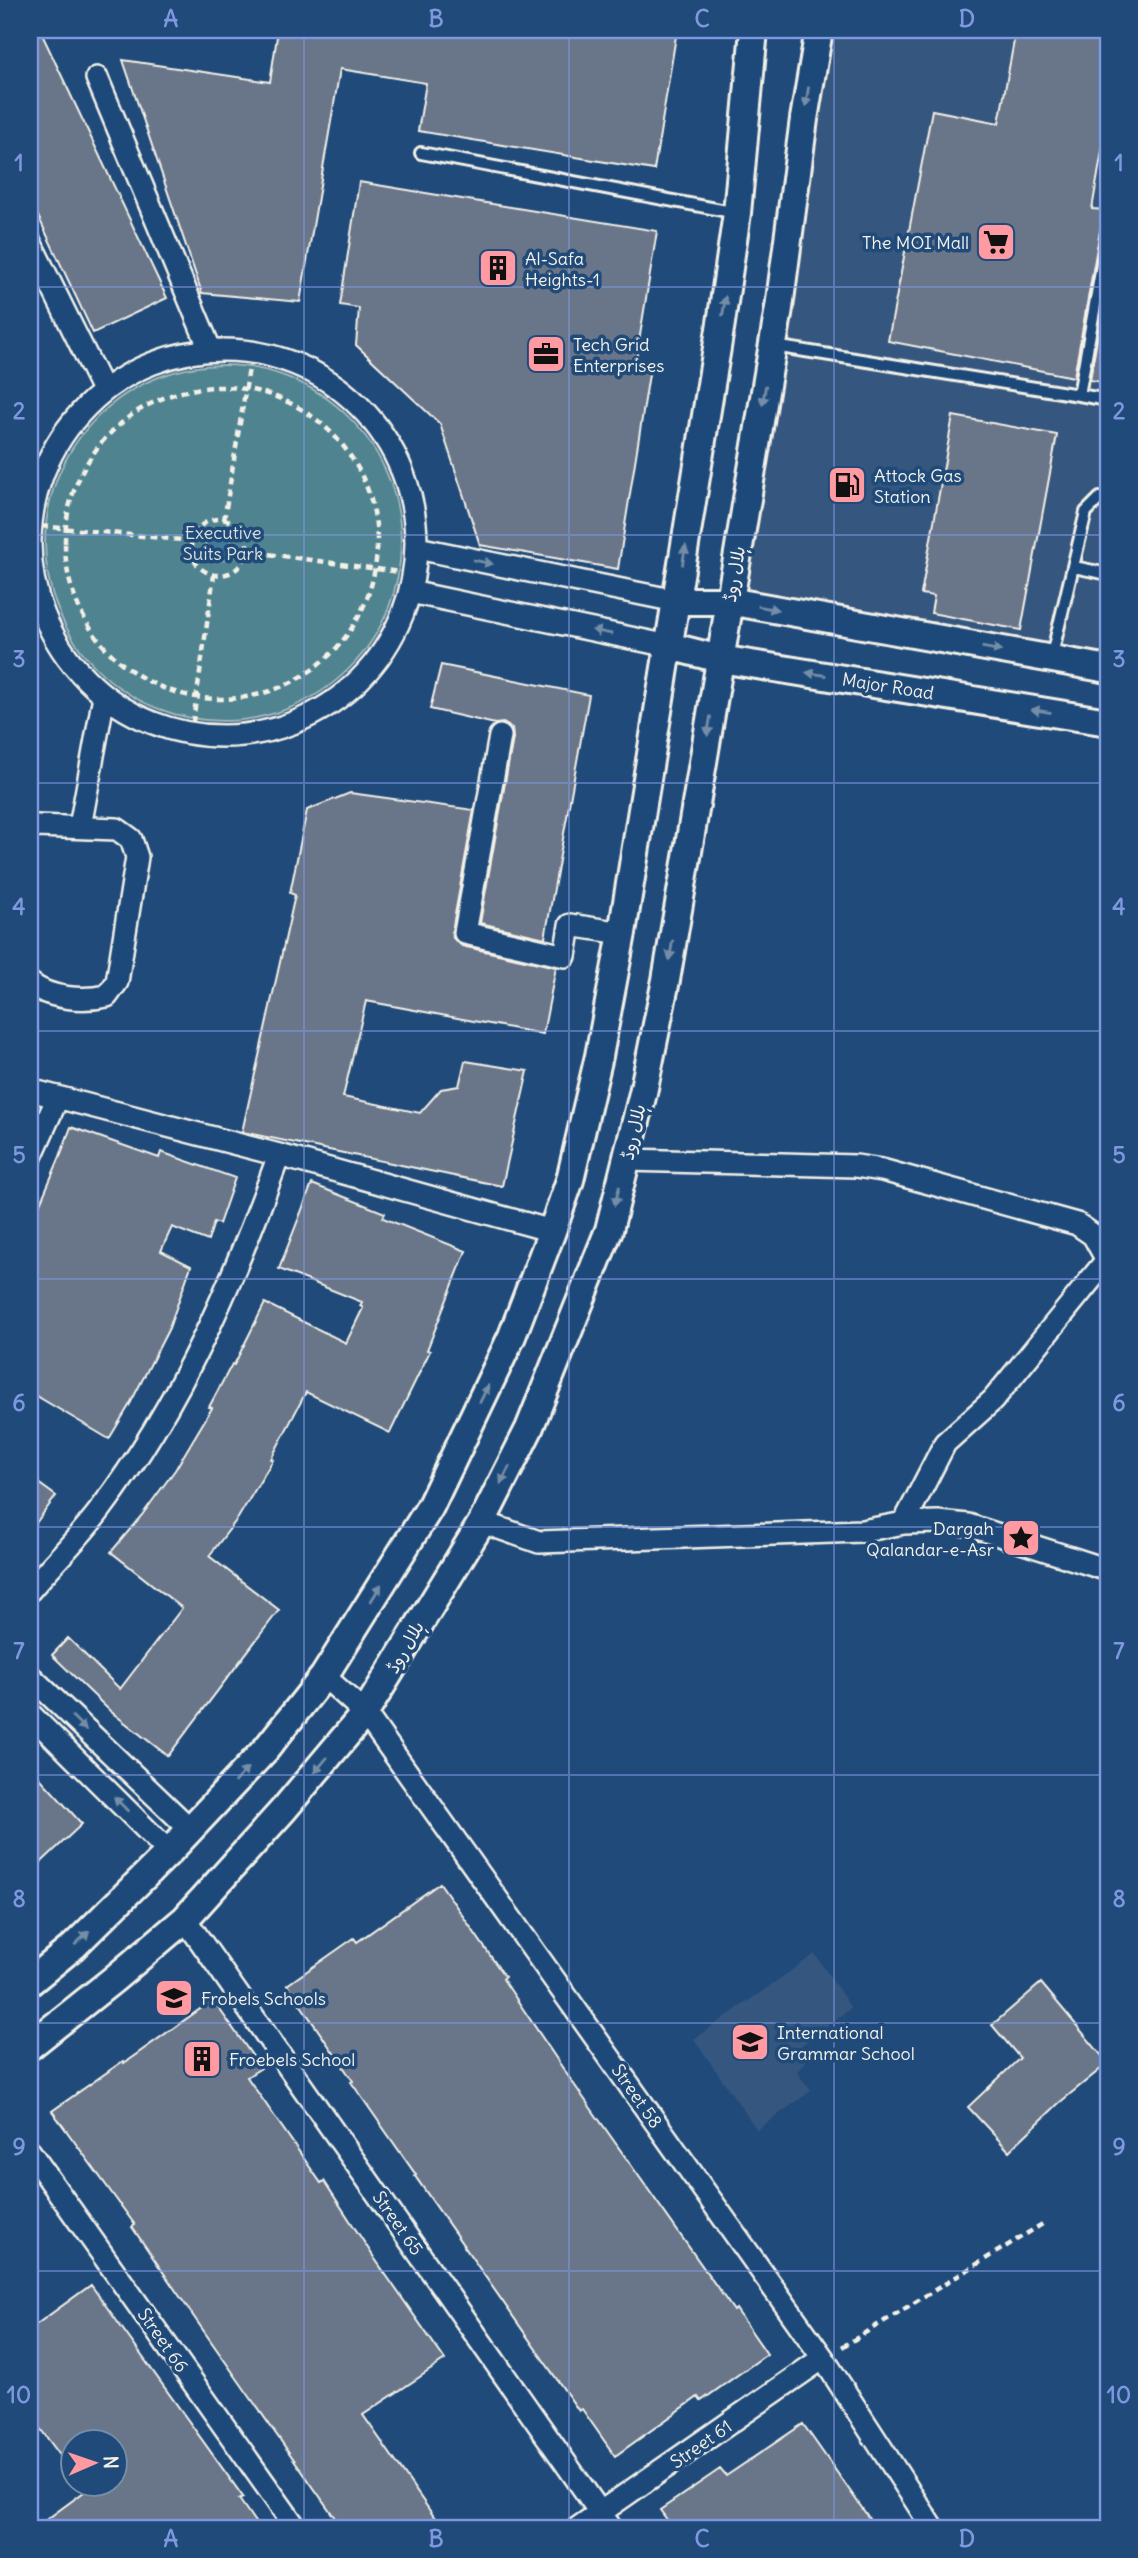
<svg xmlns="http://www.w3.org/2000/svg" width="1138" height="2558" viewBox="0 0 1138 2558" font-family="Delius,'Playpen Sans Arabic',sans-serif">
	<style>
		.built { fill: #35577e }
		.green { fill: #50838f; stroke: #a2babc; stroke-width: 2 }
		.water { fill: #427a9e; stroke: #89aabc; stroke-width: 2 }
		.building { fill: #697488; stroke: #f4f1e8; stroke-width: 2 }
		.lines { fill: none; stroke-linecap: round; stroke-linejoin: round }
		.service-casing { stroke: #f4f1e8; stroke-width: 16 }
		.minor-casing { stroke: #f4f1e8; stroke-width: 26 }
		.tertiary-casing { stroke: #f4f1e8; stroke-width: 32 }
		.path { stroke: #f4f1e8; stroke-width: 4.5; stroke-dasharray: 7 5; stroke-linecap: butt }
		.service { stroke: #1f4a7a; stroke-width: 10 }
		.minor { stroke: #1f4a7a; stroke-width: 21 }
		.tertiary { stroke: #1f4a7a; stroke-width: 26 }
		.oneway { fill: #748da6 }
		.grid { fill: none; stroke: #7e97df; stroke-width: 2; stroke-opacity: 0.55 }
		.labels { text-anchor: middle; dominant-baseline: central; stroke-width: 7; stroke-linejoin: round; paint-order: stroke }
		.poi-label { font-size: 18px; fill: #f4f1e8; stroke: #1f4a7a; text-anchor: start }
		.park-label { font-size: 18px; fill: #dbe0db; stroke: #1f4a7a }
		.street-label { font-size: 18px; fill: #f4f1e8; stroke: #1f4a7a }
		.neatline { fill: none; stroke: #7e97df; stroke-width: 2.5 }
		.grid-label { font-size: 23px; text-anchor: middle; font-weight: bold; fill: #7e97df }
	</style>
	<rect width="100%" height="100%" fill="#1f4a7a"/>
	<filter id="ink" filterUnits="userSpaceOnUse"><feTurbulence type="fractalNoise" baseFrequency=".0143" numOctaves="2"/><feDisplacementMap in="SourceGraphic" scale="14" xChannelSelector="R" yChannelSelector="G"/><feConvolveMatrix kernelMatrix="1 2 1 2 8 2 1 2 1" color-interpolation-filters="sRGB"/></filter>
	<g filter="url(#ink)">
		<path class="built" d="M 824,30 L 1108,30 L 1108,669 L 729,601 Z
			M 815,1954 L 851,2008 L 802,2045 L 806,2060 L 797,2072 L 811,2091 L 757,2130 L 694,2039 Z"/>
		<path class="green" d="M45 543a178 178 0 1 1 356 0a178 178 0 1 1-356 0Z"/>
		<path class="water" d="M205 547a14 14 0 1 1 28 0a14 14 0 1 1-28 0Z"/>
		<path class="building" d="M 30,30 L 40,30 L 167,298 L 93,333 L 30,199 Z
			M 278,30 L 677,30 L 654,170 L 418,131 L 426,83 L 340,69 L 300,302 L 202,293 L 123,60 L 270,82 Z
			M 1016,30 L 1108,30 L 1108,116 L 1092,209 L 1108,210 L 1108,224 L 1102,226 L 1100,231 L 1074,377 L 888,341 L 932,110 L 999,123 Z
			M 359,182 L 657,231 L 635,366 L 650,368 L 618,569 L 480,545 L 440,424 L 356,345 L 359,308 L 340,305 Z
			M 1108,276 L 1108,383 L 1090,380 Z
			M 953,416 L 1057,435 L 1021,630 L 931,613 L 934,596 L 921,594 Z
			M 441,665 L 589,695 L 545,938 L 480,923 L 513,738 L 512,728 L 503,723 L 495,724 L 430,709 Z
			M 350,793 L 474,810 L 452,931 L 453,938 L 462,946 L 556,967 L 543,1034 L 366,1001 L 343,1097 L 420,1113 L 441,1089 L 459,1086 L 465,1061 L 528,1071 L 502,1186 L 242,1132 L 295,895 L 290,893 L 307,810 Z
			M 71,1127 L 159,1158 L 161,1152 L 235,1178 L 219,1224 L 214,1222 L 208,1241 L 172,1227 L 161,1251 L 191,1266 L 169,1328 L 130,1404 L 109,1439 L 30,1392 L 30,1227 L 59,1159 Z
			M 312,1184 L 385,1213 L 383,1218 L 466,1251 L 427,1350 L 430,1351 L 390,1433 L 306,1392 L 271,1459 L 273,1460 L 238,1518 L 209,1556 L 279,1610 L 168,1756 L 110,1711 L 52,1655 L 68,1638 L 120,1689 L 182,1608 L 111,1552 L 142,1515 L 175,1470 L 212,1408 L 209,1407 L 232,1364 L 234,1365 L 265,1303 L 346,1343 L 363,1308 L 360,1306 L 362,1302 L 279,1269 Z
			M 30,1477 L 56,1496 L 30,1531 Z
			M 30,1767 L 82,1824 L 30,1873 Z
			M 440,1883 L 505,1977 L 503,1979 L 566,2073 L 734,2311 L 736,2309 L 767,2354 L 701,2401 L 698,2397 L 615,2456 L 582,2409 L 579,2411 L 415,2176 L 416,2175 L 351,2082 L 353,2081 L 287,1985 L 354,1938 L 357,1942 Z
			M 1041,1983 L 1108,2063 L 1059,2103 L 1009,2151 L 968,2107 L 1020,2058 L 992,2025 Z
			M 213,2000 L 261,2068 L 247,2077 L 321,2183 L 324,2181 L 375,2259 L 445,2360 L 363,2415 L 442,2528 L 342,2528 L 196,2320 L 132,2227 L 135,2225 L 52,2111 L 123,2061 L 124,2063 Z
			M 91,2285 L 243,2497 L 239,2499 L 259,2528 L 35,2528 L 95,2484 L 116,2484 L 116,2442 L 74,2442 L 74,2474 L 30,2415 L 30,2329 Z
			M 803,2424 L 876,2528 L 673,2528 L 660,2510 L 720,2469 L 726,2476 Z"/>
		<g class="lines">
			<g class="service-casing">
				<path id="service" d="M 421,153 L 737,213
					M 1108,232 L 1079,395 L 1108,400
					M 774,346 L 1079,395
					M 1074,567 L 1108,574
					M 1051,659 L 1086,512 L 1100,498 L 1108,499"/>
			</g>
			<g class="minor-casing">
				<path id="minor" d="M 97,78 L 210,349
					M 30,242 L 103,390
					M30 543a193 193 0 1 1 386 0a193 193 0 1 1-386 0Z
					M 417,548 L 676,601
					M 410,592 L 669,646
					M 500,736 L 465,933 L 565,956 L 570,925 L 622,933
					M 80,827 L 104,696
					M 30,829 L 36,826 L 117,829 L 131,839 L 137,857 L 117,982 L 107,996 C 83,1001 49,999 30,983
					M 30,1090 L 279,1155 L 552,1231
					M 30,1159 L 58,1097
					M 627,1160 L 856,1166 L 882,1170 L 1077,1224 L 1093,1235 L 1108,1262
					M 482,1522 L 539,1542 L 862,1531 L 904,1523 L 938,1522 L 968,1525 L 1108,1570
					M 904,1523 L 945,1443 L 993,1400 L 1101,1267 L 1108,1264
					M 30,1590 C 53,1563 79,1538 100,1510 C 181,1403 234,1280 279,1155
					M 30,1676 L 190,1829
					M 324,1676 L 365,1713 L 823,2358 L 933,2528
					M 30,1714 L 169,1852
					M 185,1919 L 611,2528
					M 30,2152 L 296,2528
					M 578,2528 L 823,2358"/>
			</g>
			<g class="tertiary-casing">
				<path id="tertiary" d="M 676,601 L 729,601 L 1108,669
					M 669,646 L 720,659 L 1108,722
					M 30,1982 L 74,1946 L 169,1852 L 266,1749 L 324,1676 L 430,1507 L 512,1336 L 552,1231 L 570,1180 L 599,1056 L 622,933 L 721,323 L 737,213 L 754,30
					M 30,2046 L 114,1979 L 185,1919 L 285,1808 L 365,1713 L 482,1522 L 529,1429 L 609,1230 L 643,1093 L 666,980 L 693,822 L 779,308 L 804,119 L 819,30"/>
			</g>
			<path class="path" d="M65 543a156 156 0 1 1 312 0a156 156 0 1 1-312 0Z
				M191 547a28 28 0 1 1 56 0a28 28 0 1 1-56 0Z
				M 224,520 L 252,350
				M 30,525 L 192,541
				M 246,551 L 399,572
				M 191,735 L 214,575
				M 842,2347 L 1044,2223"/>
			<use href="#service" class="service"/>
			<use href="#minor" class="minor"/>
			<use href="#tertiary" class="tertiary"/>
		</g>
		<defs><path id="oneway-solid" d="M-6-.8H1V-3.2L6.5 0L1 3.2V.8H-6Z" transform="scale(1.75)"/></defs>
		<g class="oneway">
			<use href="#oneway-solid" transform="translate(807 97) rotate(99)"/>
			<use href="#oneway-solid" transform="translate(724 306) rotate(-82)"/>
			<use href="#oneway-solid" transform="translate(764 395) rotate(100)"/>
			<use href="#oneway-solid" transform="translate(684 555) rotate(-81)"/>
			<use href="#oneway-solid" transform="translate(483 562) rotate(11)"/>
			<use href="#oneway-solid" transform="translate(768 608) rotate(10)"/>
			<use href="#oneway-solid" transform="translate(602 632) rotate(-168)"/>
			<use href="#oneway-solid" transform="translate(992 649) rotate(10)"/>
			<use href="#oneway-solid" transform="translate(816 674) rotate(-171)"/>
			<use href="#oneway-solid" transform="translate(1041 711) rotate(-171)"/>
			<use href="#oneway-solid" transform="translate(709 726) rotate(99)"/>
			<use href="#oneway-solid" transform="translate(671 950) rotate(100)"/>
			<use href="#oneway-solid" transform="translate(617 1196) rotate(104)"/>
			<use href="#oneway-solid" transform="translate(484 1394) rotate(-64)"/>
			<use href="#oneway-solid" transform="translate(505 1475) rotate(117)"/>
			<use href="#oneway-solid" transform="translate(376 1593) rotate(-58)"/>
			<use href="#oneway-solid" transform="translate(79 1723) rotate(44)"/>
			<use href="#oneway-solid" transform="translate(321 1765) rotate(130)"/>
			<use href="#oneway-solid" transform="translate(241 1775) rotate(-47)"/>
			<use href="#oneway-solid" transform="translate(121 1804) rotate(-135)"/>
			<use href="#oneway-solid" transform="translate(82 1938) rotate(-44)"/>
		</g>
	</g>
	<path class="grid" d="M 304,30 L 304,2528M 569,30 L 569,2528M 834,30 L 834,2528M 30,287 L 1108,287M 30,535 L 1108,535M 30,783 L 1108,783M 30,1031 L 1108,1031M 30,1279 L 1108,1279M 30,1527 L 1108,1527M 30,1775 L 1108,1775M 30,2023 L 1108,2023M 30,2271 L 1108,2271"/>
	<defs>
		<g id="supermarket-square" transform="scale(2.0125)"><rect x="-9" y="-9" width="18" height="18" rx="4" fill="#ff9aa2" stroke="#1f4a7a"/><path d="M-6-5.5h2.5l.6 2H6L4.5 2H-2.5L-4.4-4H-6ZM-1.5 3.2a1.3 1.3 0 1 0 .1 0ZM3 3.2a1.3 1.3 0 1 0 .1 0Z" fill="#111"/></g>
		<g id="building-square" transform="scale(2.0125)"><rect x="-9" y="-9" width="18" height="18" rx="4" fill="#ff9aa2" stroke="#1f4a7a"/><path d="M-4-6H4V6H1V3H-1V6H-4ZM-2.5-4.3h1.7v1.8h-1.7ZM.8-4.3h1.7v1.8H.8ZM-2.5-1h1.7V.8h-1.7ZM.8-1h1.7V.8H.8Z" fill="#111"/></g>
		<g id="office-square" transform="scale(2.0125)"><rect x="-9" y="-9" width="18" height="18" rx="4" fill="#ff9aa2" stroke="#1f4a7a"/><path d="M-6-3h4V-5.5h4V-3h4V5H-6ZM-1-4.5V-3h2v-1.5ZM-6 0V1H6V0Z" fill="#111"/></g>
		<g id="fuel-square" transform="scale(2.0125)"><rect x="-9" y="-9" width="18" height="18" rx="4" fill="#ff9aa2" stroke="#1f4a7a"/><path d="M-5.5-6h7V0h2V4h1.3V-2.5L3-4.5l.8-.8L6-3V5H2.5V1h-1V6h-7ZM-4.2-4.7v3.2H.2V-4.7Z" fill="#111"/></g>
		<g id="sight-square" transform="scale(2.0125)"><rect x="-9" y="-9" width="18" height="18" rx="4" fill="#ff9aa2" stroke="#1f4a7a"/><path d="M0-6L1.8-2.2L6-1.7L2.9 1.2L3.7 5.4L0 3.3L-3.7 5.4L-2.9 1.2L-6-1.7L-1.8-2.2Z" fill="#111"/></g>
		<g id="school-square" transform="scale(2.0125)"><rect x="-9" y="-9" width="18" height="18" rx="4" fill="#ff9aa2" stroke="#1f4a7a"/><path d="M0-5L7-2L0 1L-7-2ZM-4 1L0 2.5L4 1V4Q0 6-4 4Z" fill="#111"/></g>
	</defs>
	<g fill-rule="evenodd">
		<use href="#supermarket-square" x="996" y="242"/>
		<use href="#building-square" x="498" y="268"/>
		<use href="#office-square" x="546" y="354"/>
		<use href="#fuel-square" x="847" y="485"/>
		<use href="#sight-square" x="1021" y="1538"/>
		<use href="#school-square" x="174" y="1998"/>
		<use href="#school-square" x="750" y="2042"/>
		<use href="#building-square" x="202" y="2059"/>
	</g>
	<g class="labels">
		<g class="poi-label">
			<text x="969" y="242" text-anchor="end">The MOI Mall</text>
			<text x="525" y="258">Al-Safa<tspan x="525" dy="21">Heights-1</tspan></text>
			<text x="573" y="344">Tech Grid<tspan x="573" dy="21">Enterprises</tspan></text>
			<text x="874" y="475">Attock Gas<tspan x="874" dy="21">Station</tspan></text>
			<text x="994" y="1528" text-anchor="end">Dargah<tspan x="994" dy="21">Qalandar-e-Asr</tspan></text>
			<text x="201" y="1998">Frobels Schools</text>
			<text x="777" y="2032">International<tspan x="777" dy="21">Grammar School</tspan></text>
			<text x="229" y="2059">Froebels School</text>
		</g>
		<g class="park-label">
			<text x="223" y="532">Executive<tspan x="223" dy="21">Suits Park</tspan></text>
		</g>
		<g class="street-label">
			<text transform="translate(734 574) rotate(-80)">ہلال روڈ</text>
			<text transform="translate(888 686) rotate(9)">Major Road</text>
			<text transform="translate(633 1132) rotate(-77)">ہلال روڈ</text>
			<text transform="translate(405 1647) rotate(-60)">ہلال روڈ</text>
			<text transform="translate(637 2096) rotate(55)">Street 58</text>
			<text transform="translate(398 2223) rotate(55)">Street 65</text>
			<text transform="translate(163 2340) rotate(55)">Street 66</text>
			<text transform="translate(701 2444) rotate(-35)">Street 61</text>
		</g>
	</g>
	<rect width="1138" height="2558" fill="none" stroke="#1f4a7a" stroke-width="77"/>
	<g transform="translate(94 2463) rotate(88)"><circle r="33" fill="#1f4a7a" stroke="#748da6" stroke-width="2"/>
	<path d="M0-5L12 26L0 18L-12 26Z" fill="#ff9aa2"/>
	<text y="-10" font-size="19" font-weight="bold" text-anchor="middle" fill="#f4f1e8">N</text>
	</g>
	<rect x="38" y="38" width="1062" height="2482" class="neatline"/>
	<g class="grid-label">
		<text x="171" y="27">A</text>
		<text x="436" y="27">B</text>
		<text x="702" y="27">C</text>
		<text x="967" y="27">D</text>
		<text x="19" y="171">1</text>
		<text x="1119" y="171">1</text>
		<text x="19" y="419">2</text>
		<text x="1119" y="419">2</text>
		<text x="19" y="667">3</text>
		<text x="1119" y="667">3</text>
		<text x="19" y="915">4</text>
		<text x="1119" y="915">4</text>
		<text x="19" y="1163">5</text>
		<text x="1119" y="1163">5</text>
		<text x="19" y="1411">6</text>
		<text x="1119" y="1411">6</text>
		<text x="19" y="1659">7</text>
		<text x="1119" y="1659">7</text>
		<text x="19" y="1907">8</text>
		<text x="1119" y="1907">8</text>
		<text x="19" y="2155">9</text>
		<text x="1119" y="2155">9</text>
		<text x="19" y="2403">10</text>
		<text x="1119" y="2403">10</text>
		<text x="171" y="2547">A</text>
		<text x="436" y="2547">B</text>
		<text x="702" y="2547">C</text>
		<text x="967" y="2547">D</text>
	</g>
</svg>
